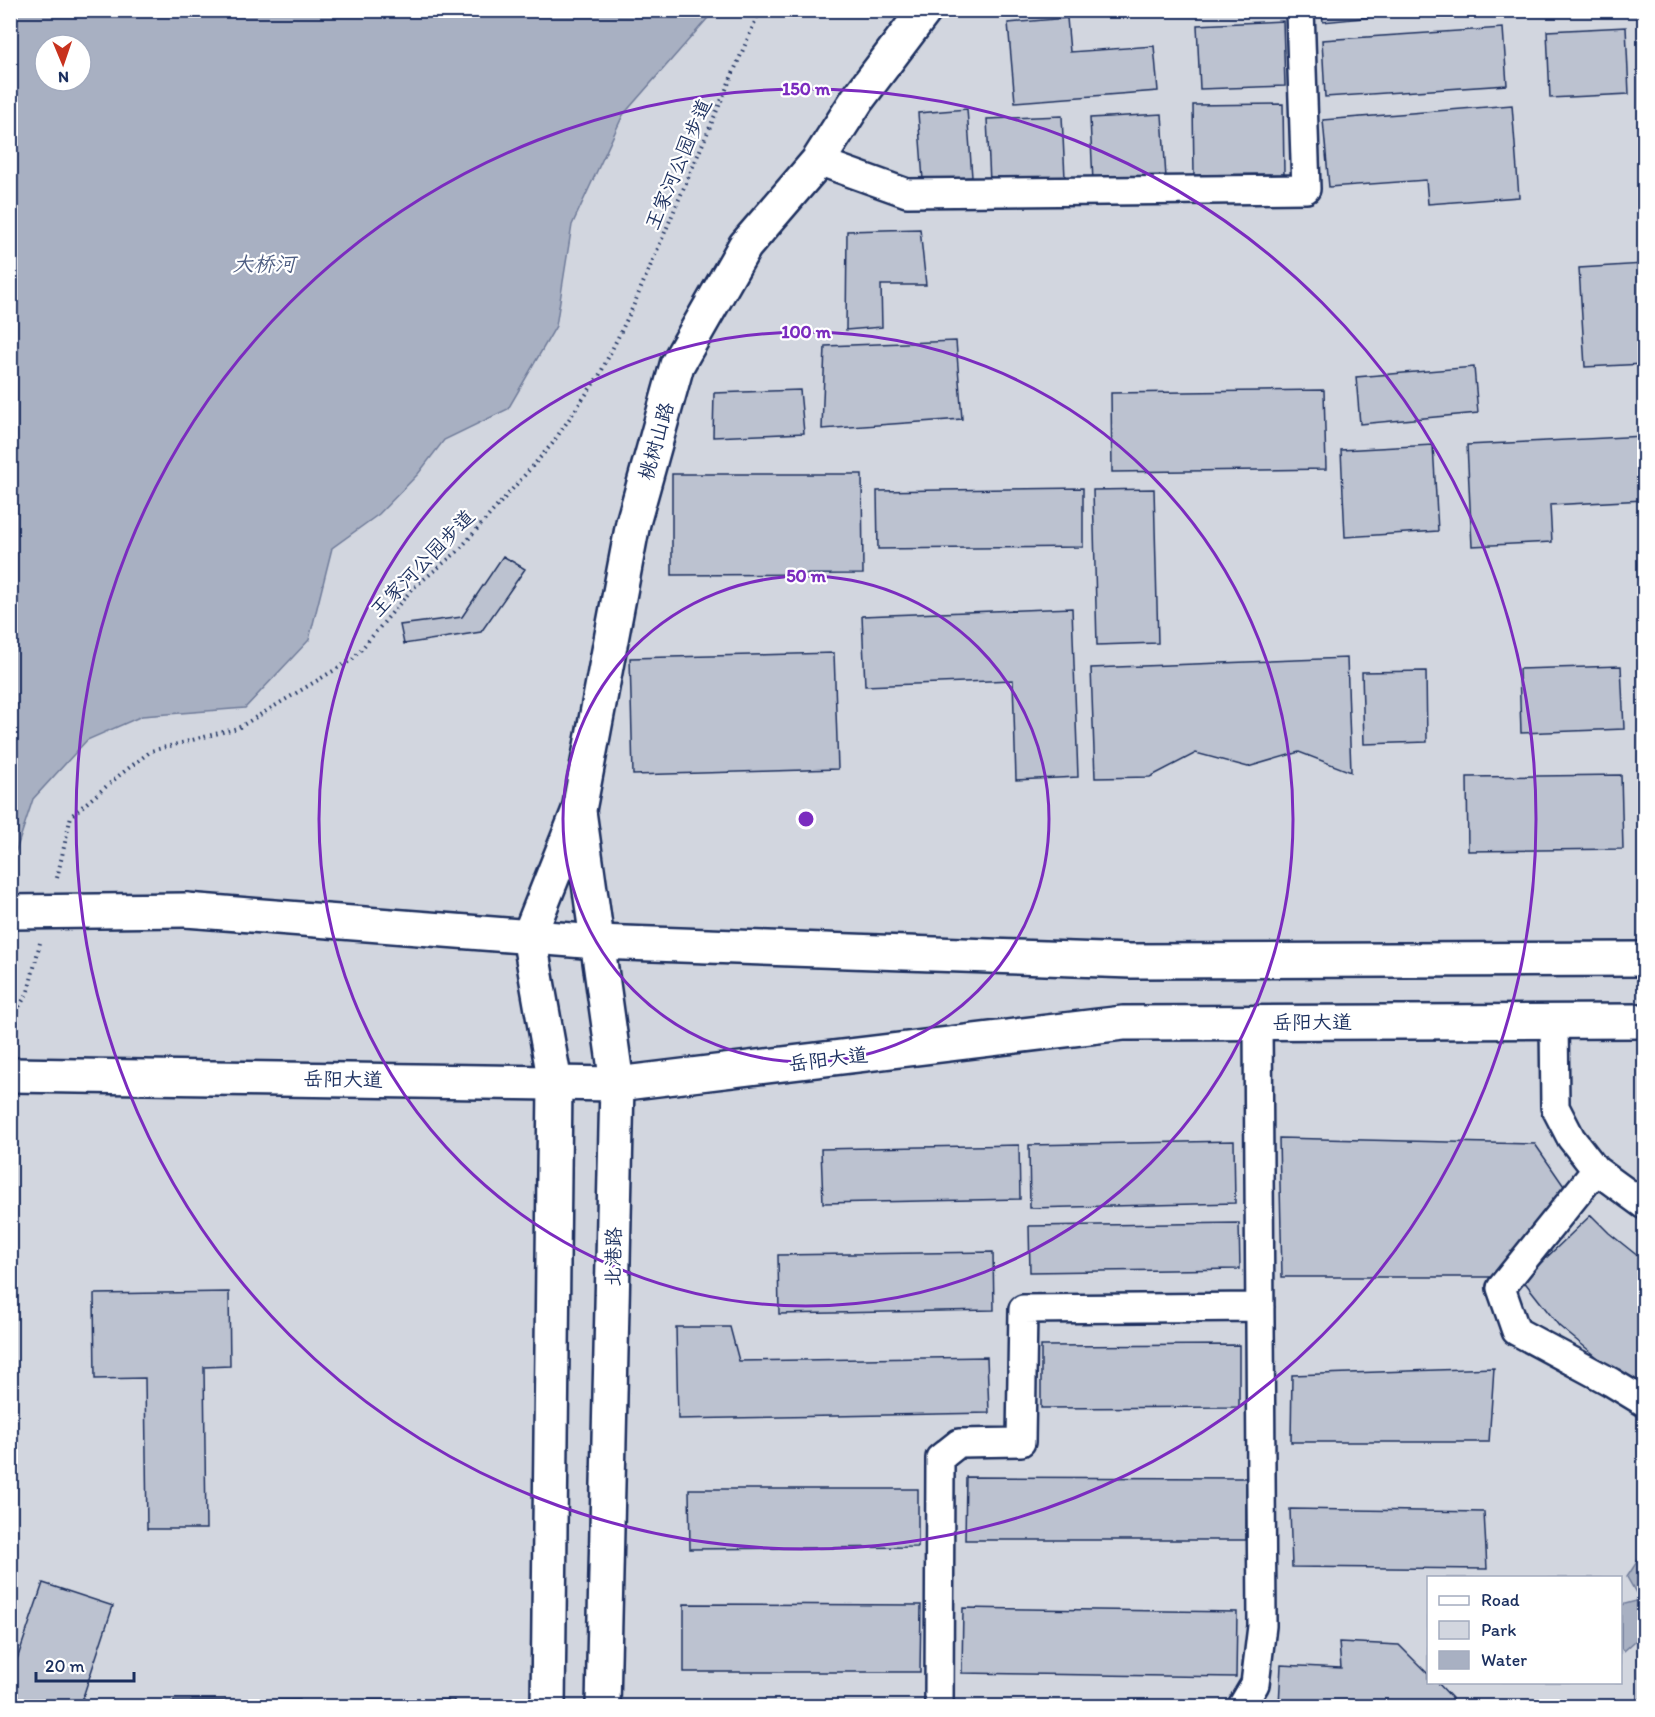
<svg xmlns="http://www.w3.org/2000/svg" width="1655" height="1717" viewBox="0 0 1655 1717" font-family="Itim,'LXGW WenKai TC',sans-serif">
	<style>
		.green { fill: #d2d6df; stroke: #76829e; stroke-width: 1.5; fill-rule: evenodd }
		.water { fill: #a8b0c2; stroke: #707c9a; stroke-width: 1.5; fill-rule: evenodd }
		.building { fill: #bcc2d0; stroke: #1b2f5e; stroke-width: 1.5 }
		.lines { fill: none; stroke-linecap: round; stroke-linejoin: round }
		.street-casing { stroke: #1b2f5e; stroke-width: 32 }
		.secondary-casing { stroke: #1b2f5e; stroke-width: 38 }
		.primary-casing { stroke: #1b2f5e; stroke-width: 38 }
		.path { stroke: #1b2f5e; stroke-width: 4; stroke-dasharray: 1.5 4.5; stroke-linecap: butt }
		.street { stroke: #fff; stroke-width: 27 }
		.secondary { stroke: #fff; stroke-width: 33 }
		.primary { stroke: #fff; stroke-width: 33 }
		.primary-bridge-casing { stroke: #1b2f5e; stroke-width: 38; stroke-linecap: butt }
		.primary-bridge { stroke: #fff; stroke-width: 33 }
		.ring { fill: none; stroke: #7b2cbf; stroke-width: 3 }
		.labels { text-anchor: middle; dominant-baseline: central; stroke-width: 4.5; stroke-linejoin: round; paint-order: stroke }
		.street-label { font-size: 20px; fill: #1b2f5e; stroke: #fff }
		.water-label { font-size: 21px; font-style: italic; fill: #4c5c81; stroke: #fff }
		.centre { fill: #7b2cbf; stroke: #fff; stroke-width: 3 }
		.ring-label { font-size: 18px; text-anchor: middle; font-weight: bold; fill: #7b2cbf; stroke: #fff; stroke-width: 4.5; stroke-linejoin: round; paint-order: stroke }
	</style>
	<rect width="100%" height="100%" fill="#f1f2f5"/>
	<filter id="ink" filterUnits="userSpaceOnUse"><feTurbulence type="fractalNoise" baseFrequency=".0167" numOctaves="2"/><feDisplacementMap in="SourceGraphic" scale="12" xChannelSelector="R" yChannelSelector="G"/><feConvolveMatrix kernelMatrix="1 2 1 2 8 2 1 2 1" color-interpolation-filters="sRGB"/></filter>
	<g filter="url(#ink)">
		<path class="green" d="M 11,11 L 1644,11 L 1644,1706 L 11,1706 ZM 45,45 L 81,45 L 81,81 L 45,81 ZM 1428,1578 L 1620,1578 L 1620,1682 L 1428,1682 Z"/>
		<path class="water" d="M 11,10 L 714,11 L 623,115 L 572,225 L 556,326 L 508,409 L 444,440 L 418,474 L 379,514 L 332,548 L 309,640 L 245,708 L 142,716 L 87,740 L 33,799 L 11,866 ZM 45,45 L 81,45 L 81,81 L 45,81 Z
			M 1644,1551 L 1644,1633 L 1624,1651 L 1621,1648 L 1621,1605 L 1640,1600 L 1627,1577 Z"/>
		<path class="building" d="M 1322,10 L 1423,10 L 1423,12 L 1323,22 Z
			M 1067,18 L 1070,52 L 1154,46 L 1158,91 L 1015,102 L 1008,23 Z
			M 1283,21 L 1285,86 L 1200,89 L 1197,25 Z
			M 1626,27 L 1629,94 L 1550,98 L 1547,31 Z
			M 1503,28 L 1507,85 L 1325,97 L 1322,40 Z
			M 1283,104 L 1284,174 L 1194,175 L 1193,105 Z
			M 1512,105 L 1519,197 L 1428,204 L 1426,180 L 1329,187 L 1323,120 Z
			M 967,109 L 972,177 L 923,180 L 918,113 Z
			M 1162,114 L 1166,178 L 1093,182 L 1090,118 Z
			M 1062,116 L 1065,178 L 990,182 L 987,119 Z
			M 920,229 L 926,285 L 881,285 L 882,327 L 846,330 L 847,231 Z
			M 1644,264 L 1644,364 L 1585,367 L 1579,268 Z
			M 956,341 L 962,419 L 822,429 L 825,346 Z
			M 1474,367 L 1478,413 L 1360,424 L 1356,377 Z
			M 800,390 L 804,433 L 713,437 L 714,393 Z
			M 1324,390 L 1326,469 L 1112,472 L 1111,393 Z
			M 1644,436 L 1644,500 L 1550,505 L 1552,542 L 1472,546 L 1467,445 Z
			M 1433,445 L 1438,531 L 1345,537 L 1341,450 Z
			M 672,474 L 862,474 L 863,574 L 672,575 Z
			M 1083,488 L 1083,547 L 878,549 L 877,491 Z
			M 1154,489 L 1158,643 L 1097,645 L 1093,490 Z
			M 503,556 L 525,569 L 481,632 L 404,644 L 400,625 L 462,617 Z
			M 1072,608 L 1078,777 L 1016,780 L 1013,680 L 865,686 L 862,616 Z
			M 834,653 L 838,769 L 633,775 L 630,658 Z
			M 1347,658 L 1351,772 L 1299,752 L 1248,767 L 1196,753 L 1150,777 L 1095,778 L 1091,668 Z
			M 1621,666 L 1624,729 L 1521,733 L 1519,669 Z
			M 1426,671 L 1427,742 L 1364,744 L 1362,672 Z
			M 1621,775 L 1623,849 L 1468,851 L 1467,777 Z
			M 1279,1138 L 1535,1144 L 1570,1195 L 1492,1277 L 1282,1277 Z
			M 1234,1141 L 1235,1203 L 1030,1208 L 1029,1145 Z
			M 1019,1145 L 1020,1199 L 823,1203 L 821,1149 Z
			M 1591,1215 L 1609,1233 L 1644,1261 L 1644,1384 L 1602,1361 L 1559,1326 L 1523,1280 Z
			M 1239,1223 L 1240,1269 L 1030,1272 L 1029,1226 Z
			M 993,1252 L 994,1310 L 779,1314 L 778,1255 Z
			M 229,1292 L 230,1366 L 204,1367 L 206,1529 L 147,1529 L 145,1378 L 95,1379 L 94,1294 Z
			M 676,1327 L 730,1327 L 739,1361 L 987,1357 L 989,1413 L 678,1419 Z
			M 1239,1345 L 1239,1407 L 1041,1408 L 1041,1346 Z
			M 1494,1368 L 1489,1442 L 1291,1442 L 1292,1375 Z
			M 966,1477 L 1246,1478 L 1246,1540 L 965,1540 Z
			M 689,1489 L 918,1489 L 918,1547 L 690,1549 Z
			M 1290,1509 L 1484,1512 L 1487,1569 L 1292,1567 Z
			M 43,1583 L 113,1606 L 80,1706 L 10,1706 L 10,1680 Z
			M 684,1604 L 921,1605 L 920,1672 L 684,1672 Z
			M 963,1608 L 1237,1612 L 1236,1677 L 962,1673 Z
			M 1339,1642 L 1399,1645 L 1428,1674 L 1428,1682 L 1437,1682 L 1452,1698 L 1452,1706 L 1279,1706 L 1281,1665 L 1341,1668 Z
			M 299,1700 L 299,1706 L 174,1706 L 174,1701 Z
			M 345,1700 L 454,1700 L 454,1706 L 345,1706 Z"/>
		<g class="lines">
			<g class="street-casing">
				<path id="street" d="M 818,161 L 907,193 L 1306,189 L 1300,10
					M 1554,1021 L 1555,1107 L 1571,1138 L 1596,1170 L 1501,1288 L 1516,1331 L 1611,1382 L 1644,1402
					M 1596,1170 L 1644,1205
					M 939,1706 L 940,1458 L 959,1443 L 1021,1442 L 1023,1309 L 1260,1307
					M 1242,1706 L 1255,1684 L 1262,1626 L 1258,1022"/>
			</g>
			<g class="secondary-casing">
				<path id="secondary" d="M 579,811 L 617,1084 L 603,1706
					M 548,1706 L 555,1083 L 529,936 L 579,810 L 633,523 L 677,365 L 745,246 L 818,161 L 857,100 L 925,10"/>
			</g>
			<g class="primary-casing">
				<path id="primary" d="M 186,910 L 597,942 L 1131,961 L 1644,959
					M 10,1075 L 617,1084 L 1123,1023 L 1644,1021"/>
			</g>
			<path class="path" d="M 57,878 L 71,816 L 121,774 L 151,751 L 238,728 L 353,659 L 412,589 L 457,552 L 552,444 L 600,374 L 632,309 L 760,10
				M 10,1022 L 28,992 L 40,943"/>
			<use href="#street" class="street"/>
			<use href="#secondary" class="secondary"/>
			<use href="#primary" class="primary"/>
			<g class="primary-bridge-casing">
				<path id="primary-bridge" d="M 10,912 L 186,910"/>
			</g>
			<use href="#primary-bridge" class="primary-bridge"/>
		</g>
	</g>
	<g class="ring">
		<circle cx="806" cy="819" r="243"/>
		<circle cx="806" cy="819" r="487"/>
		<circle cx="806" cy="819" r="730"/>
	</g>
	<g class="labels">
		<g class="street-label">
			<text transform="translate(678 164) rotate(-67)">王家河公园步道</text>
			<text transform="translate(656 441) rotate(-74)">桃树山路</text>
			<text transform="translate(422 563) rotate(-46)">王家河公园步道</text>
			<text x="1312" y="1022">岳阳大道</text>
			<text transform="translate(828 1059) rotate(-7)">岳阳大道</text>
			<text transform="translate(343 1079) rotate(1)">岳阳大道</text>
			<text transform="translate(613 1257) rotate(-89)">北港路</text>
		</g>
		<g class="water-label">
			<text x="264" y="263">大桥河</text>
		</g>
	</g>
	<circle cx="806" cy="819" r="9" class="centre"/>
	<g class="ring-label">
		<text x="806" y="95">150 m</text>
		<text x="806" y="338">100 m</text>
		<text x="806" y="582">50 m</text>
	</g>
	<rect width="1655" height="1717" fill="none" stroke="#fff" stroke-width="36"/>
	<rect x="18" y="18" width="1619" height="1681" fill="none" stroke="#1b2f5e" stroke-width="2" filter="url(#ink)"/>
	<rect x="1427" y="1576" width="195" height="108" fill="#ffffff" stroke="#a4acbf" stroke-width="1.5"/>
	<rect x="1439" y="1596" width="30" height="9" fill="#ffffff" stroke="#a4acbf" stroke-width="1.5"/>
	<text x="1481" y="1606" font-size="18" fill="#1b2f5e">Road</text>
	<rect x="1439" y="1621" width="30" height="18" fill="#d2d6df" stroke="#a4acbf" stroke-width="1.5"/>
	<text x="1481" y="1636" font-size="18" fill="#1b2f5e">Park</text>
	<rect x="1439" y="1651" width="30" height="18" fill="#a8b0c2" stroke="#a4acbf" stroke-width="1.5"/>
	<text x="1481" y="1666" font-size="18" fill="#1b2f5e">Water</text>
	<g transform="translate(63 63) rotate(178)"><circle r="28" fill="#ffffff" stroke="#a4acbf" stroke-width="1.5"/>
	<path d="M0-4.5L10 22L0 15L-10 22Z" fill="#c8321e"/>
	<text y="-9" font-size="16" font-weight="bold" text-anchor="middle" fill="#1b2f5e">N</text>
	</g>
	<path d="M36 1672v9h98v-9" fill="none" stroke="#1b2f5e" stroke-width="3"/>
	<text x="45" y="1672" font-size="18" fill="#1b2f5e" stroke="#ffffff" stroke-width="4.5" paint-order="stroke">20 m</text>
</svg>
